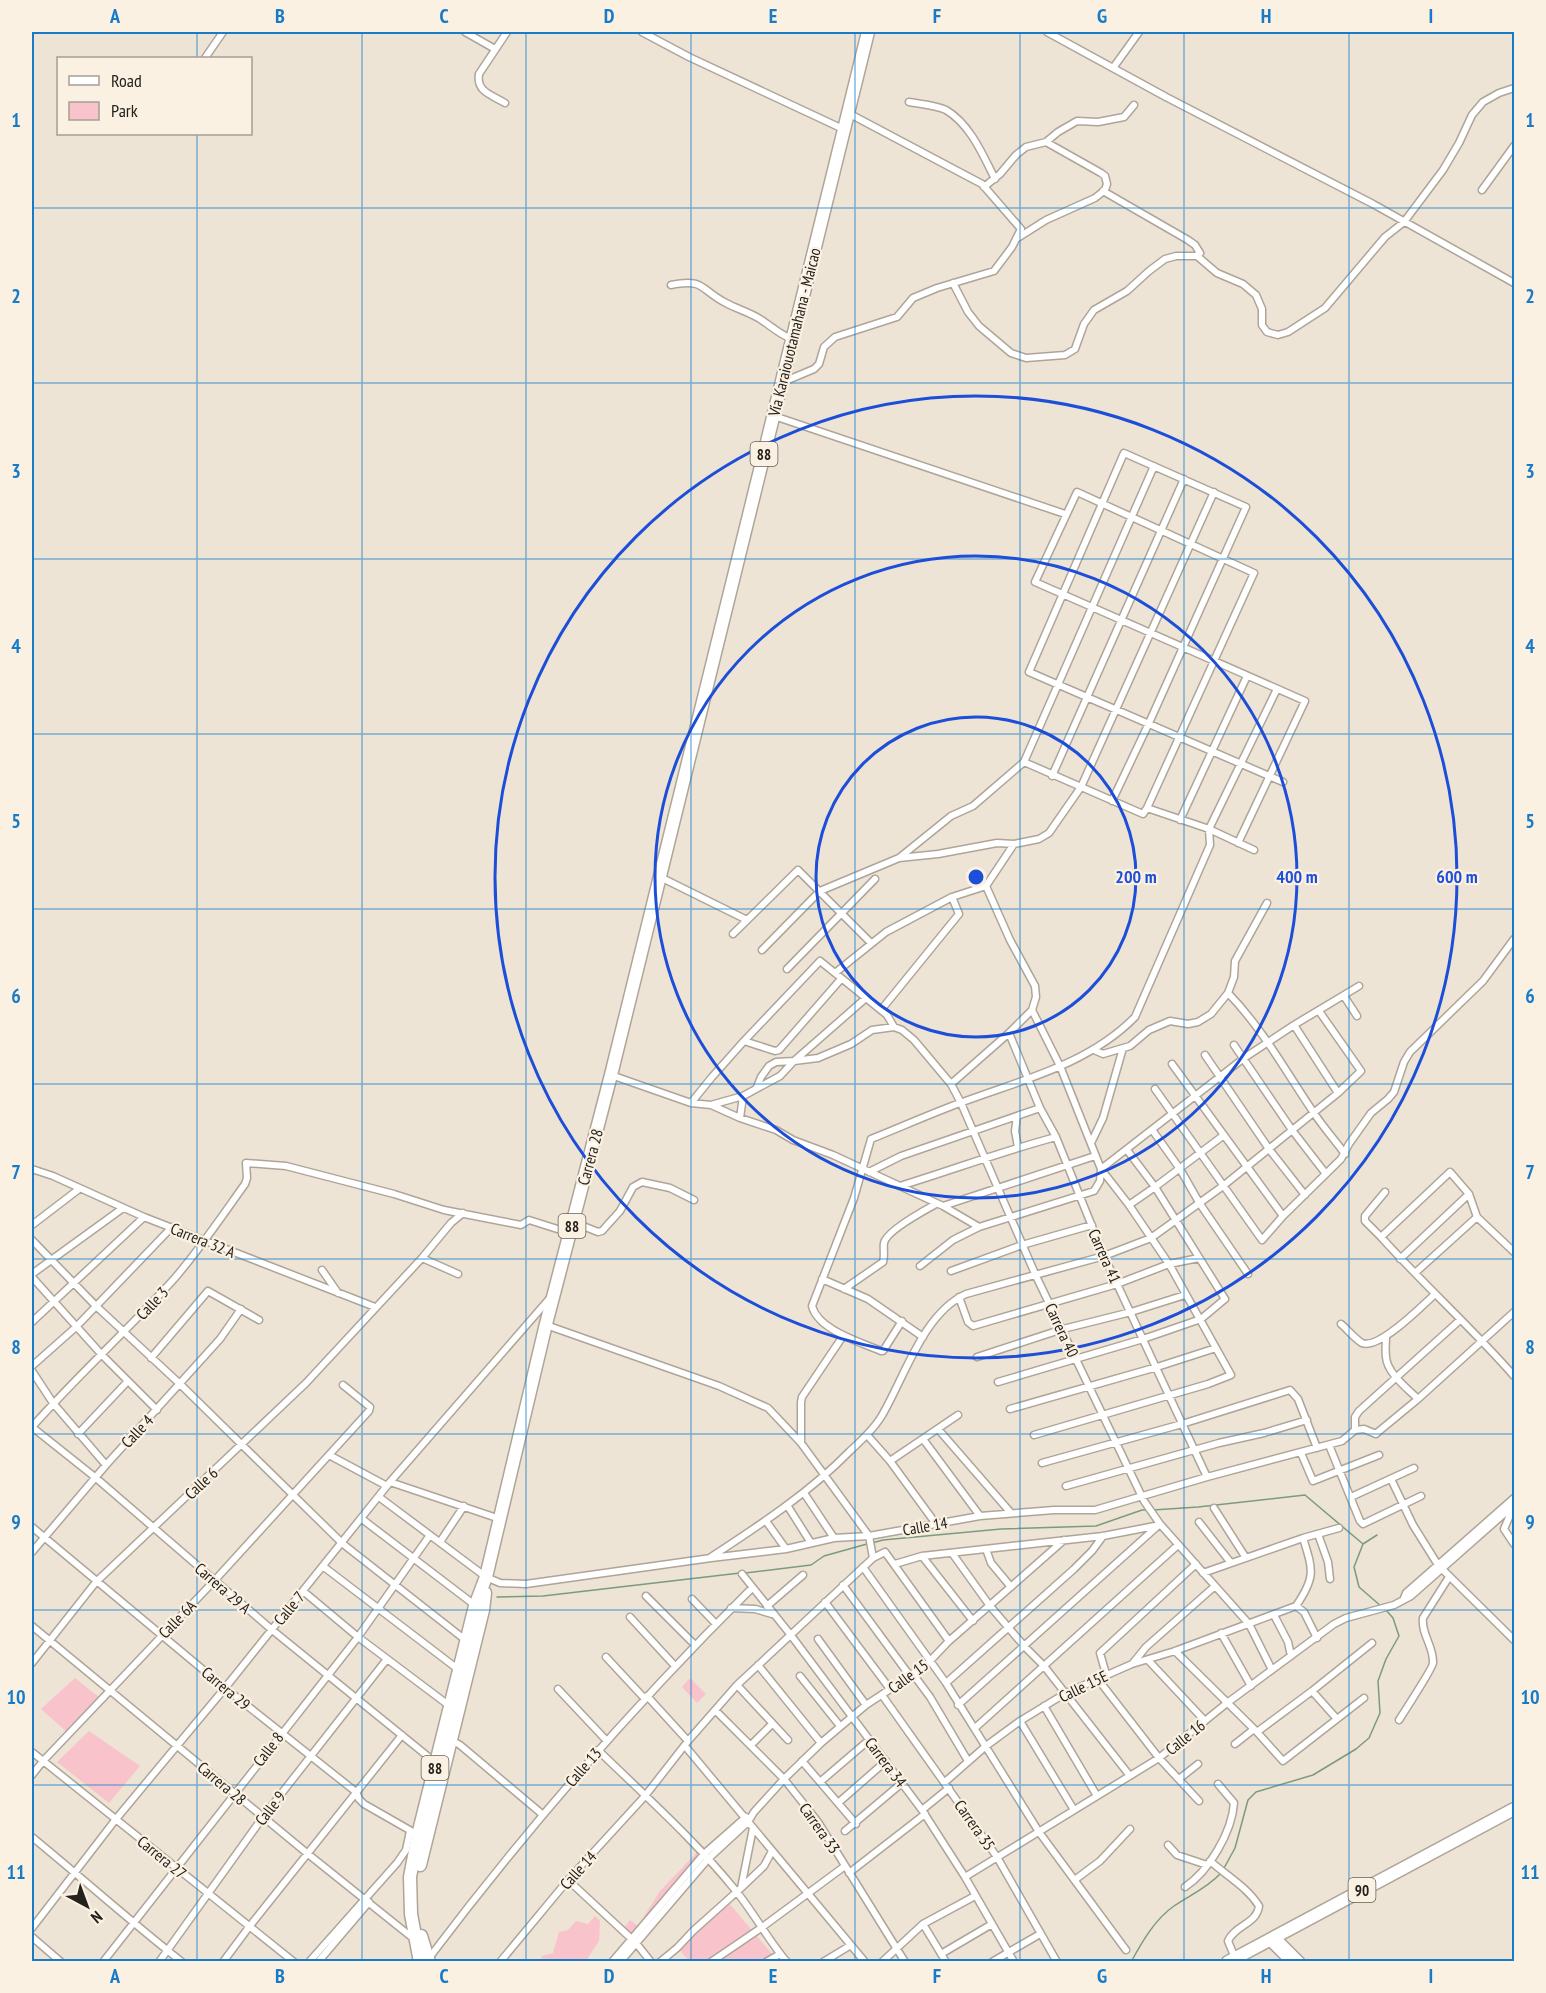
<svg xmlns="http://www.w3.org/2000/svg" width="1546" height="1993" viewBox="0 0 1546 1993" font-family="'PT Sans Narrow',sans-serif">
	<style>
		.green { fill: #f8c3ca }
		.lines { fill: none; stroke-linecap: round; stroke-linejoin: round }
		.stream { stroke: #7c9b7c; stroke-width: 1.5 }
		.street-casing { stroke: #aea598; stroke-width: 9 }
		.secondary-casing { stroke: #aea598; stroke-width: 12 }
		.highway-casing { stroke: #aea598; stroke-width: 15 }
		.street { stroke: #fff; stroke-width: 6 }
		.secondary { stroke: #fff; stroke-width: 9 }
		.highway { stroke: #fff; stroke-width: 12 }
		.grid { fill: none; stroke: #187bc7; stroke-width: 1.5; stroke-opacity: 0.55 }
		.ring { fill: none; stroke: #1d4ed8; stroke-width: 3 }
		.labels { text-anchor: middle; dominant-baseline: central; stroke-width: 4.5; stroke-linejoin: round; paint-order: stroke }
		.shield { fill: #fbf1e3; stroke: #656058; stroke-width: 1.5 }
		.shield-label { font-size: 15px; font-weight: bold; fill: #25221d }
		.street-label { font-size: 16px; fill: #25221d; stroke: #fbf1e3 }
		.centre { fill: #1d4ed8; stroke: #fbf1e3; stroke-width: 3 }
		.ring-label { font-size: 18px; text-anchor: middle; font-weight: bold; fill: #1d4ed8; stroke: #fbf1e3; stroke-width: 4.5; stroke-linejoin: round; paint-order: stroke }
		.neatline { fill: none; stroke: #187bc7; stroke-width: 2 }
		.grid-label { font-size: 20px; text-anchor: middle; font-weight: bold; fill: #187bc7 }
	</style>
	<rect width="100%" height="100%" fill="#ede4d6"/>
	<path class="green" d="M 75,1678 L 100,1698 L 68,1733 L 41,1709 Z
		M 690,1678 L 706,1694 L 697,1703 L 682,1687 Z
		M 89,1731 L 140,1766 L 109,1803 L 57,1762 Z
		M 703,1846 L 707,1856 L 636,1940 L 621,1932 L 630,1920 L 638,1926 L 660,1891 Z
		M 729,1903 L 778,1961 L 689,1961 L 677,1947 Z
		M 595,1916 L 600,1921 L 599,1941 L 586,1961 L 541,1961 L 542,1956 L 553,1953 L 559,1932 L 568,1930 L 576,1921 L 588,1924 Z"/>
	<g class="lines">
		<path class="stream" d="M 1153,1510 L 1198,1507 L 1305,1495 L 1363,1544
			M 1377,1535 L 1363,1544 L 1354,1567 L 1359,1587 L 1382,1607
			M 872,1543 L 883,1540 L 1001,1529 L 1096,1526 L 1142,1510 L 1149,1510
			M 745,1573 L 811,1565 L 824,1556 L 867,1544
			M 497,1597 L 543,1596 L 740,1573
			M 1223,1870 L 1235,1848 L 1248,1800 L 1256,1792 L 1313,1775 L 1356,1749 L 1369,1738 L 1380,1713 L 1378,1681 L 1386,1659 L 1399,1636 L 1393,1618 L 1386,1610
			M 1131,1962 C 1142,1942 1155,1919 1174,1906 C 1190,1895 1207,1888 1220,1874"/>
		<g class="street-casing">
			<path id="street" d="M 465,32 L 495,49
				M 642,32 L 689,57 L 843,129
				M 1047,32 L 1166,97 L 1373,204 L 1514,283
				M 205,58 L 223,32
				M 1113,68 L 1139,32
				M 909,102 C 920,104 936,105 946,110 C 970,124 983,155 995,179
				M 505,103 C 492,95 476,92 479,74 L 507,32
				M 984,187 L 1000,174 L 1016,155 L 1026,147 L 1046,142 L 1058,132 L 1077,121 L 1098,122 L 1124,117 L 1134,105
				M 1482,190 L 1514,146
				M 1016,239 L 1046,220 L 1095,198 L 1105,190 L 1107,184 L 1105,176 L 1101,173 L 1046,142
				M 1197,256 L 1217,273 L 1243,284 L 1256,295 L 1262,309 L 1262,325 L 1267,332 L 1278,335 L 1288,332 L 1325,308 L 1385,237 L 1404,222 L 1443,170 L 1459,143 L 1472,115 L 1483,102 L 1499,93 L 1514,88
				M 953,283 L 968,312 L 979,326 L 1011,353 L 1026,358 L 1065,355 L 1075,349 L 1084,324 L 1094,310 L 1127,291 L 1149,271 L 1165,259 L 1176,256 L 1196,256 L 1200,253 L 1195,245 L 1188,240 L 1103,191
				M 671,285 C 705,278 700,290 726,303 C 737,309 749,312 760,319 C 771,326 780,335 792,339
				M 783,382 L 814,369 L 819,364 L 824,347 L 835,337 L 897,317 L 913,298 L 937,288 L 994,271 L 1012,247 L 1021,229 L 982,184 L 848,113
				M 774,416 L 1065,514
				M 1024,762 L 1143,814 L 1147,808 L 1209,829 L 1254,850
				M 1052,776 L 1184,479
				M 1112,801 L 1149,723 L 1246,507 L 1124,453 L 1029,672 L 1283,782
				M 1147,808 L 1254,573 L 1077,492 L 1035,582 C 1125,622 1215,662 1305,701 L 1238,843
				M 1180,820 L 1247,676
				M 899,858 L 938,854 L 997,843 L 1014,844
				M 660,877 L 747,920
				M 733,934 L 798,870 L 871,943
				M 762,950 L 820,891 L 899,858 L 951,816 L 973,806 L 1024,762 L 1154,466
				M 787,969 L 875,879
				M 835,973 L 820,961 L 744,1041 L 775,1051 L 779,1050 L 841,979
				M 1228,993 C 1263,1029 1286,1072 1314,1113 C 1323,1127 1335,1140 1345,1154
				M 1344,996 L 1357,1016
				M 881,1010 L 959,914 L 952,897
				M 1032,1010 L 1060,1066 L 1101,1169 L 1129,1205 L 1169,1264 L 1231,1375 L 1208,1384 L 1034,1435
				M 1294,1025 L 1338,1093
				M 894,1027 L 887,1015 L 835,973 L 886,932 L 952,897 L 986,886
				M 1009,1033 L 1040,1108 L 1056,1137 L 1104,1256 L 1207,1477
				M 1234,1045 L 1292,1130 L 1326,1174
				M 1094,1050 L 1103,1054 L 1130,1046 L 1149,1030 L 1170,1021 L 1188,1024 L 1198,1022 L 1211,1014 L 1228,993 L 1234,977 L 1235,961 L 1267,903
				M 1205,1055 L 1269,1149 L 1305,1195
				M 1172,1064 L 1283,1216
				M 611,1075 L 691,1103 L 711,1105 L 740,1118 L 776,1130 L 793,1140 L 833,1155 L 943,1206 L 979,1227
				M 951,1084 L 1009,1033 L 1032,1010 L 1036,997 L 1035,986 L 1010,940 L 986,886 L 1014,844 L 1039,839 L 1049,833 L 1081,787 L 1214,492
				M 757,1087 L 761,1077 L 769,1066 L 776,1062 L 794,1061 L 866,998
				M 1155,1089 L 1262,1240 L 1283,1216 L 1341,1159 L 1349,1144 L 1371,1113 L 1388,1099 L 1394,1092 L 1404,1062 L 1410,1052 L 1483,981 L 1514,939
				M 691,1103 L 712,1077 L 744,1041
				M 711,1105 L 743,1096
				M 1017,1116 L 1015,1131 L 1018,1147
				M 740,1118 L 743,1096 L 780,1076 L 794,1061 L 818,1058 L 851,1044 L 872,1030 L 894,1027 L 902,1030 L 914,1040 L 951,1084 L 961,1103 L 1036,1276 L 1144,1501 L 1160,1524 L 1249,1624 L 1272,1670
				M 1153,1131 L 1180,1169 L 1200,1204 L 1248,1274
				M 1091,1143 L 1103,1118 L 1123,1048
				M 32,1169 L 53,1176 L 144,1217 L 375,1307
				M 869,1172 L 901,1156 L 1040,1108
				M 900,1186 C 952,1170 1003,1151 1056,1137
				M 1129,1205 L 1155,1187 L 1224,1135
				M 943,1206 L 1095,1156
				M 573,1222 L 598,1232 L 602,1231 L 620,1211 L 633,1187 L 642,1182 L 670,1188 L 694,1200
				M 32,1225 L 79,1189
				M 1381,1237 L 1365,1221 L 1365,1216 L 1385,1192
				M 32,1240 L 96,1306 L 180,1384 L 343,1544 L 468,1642
				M 1514,1252 L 1477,1217 L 1469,1194 L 1450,1172 L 1381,1237 C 1424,1285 1472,1328 1514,1376
				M 422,1258 L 458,1274
				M 1400,1259 L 1469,1194
				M 920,1266 L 953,1240 L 979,1227 L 1094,1191 L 1100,1181 L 1101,1169 L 1244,1058 L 1294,1025 L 1359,986
				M 322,1270 L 338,1293
				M 951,1271 L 1022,1245 L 1092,1225
				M 1415,1273 L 1477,1217
				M 32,1274 L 123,1208
				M 32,1277 L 102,1355 L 157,1410
				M 822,1279 L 868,1299 L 923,1337
				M 844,1289 L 883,1262 C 885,1255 883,1249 884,1243 C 886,1231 925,1210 936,1204
				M 959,1297 L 968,1322 L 973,1326 L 1117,1284 L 1169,1264 L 1199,1258
				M 902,1321 L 883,1351 L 881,1351 C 860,1342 818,1330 812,1306 L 854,1198 L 871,1139 C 901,1127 930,1114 960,1103 C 1021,1080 1088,1065 1135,1017 L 1210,845 L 1209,829 L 1277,689
				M 32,1322 L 144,1217
				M 1341,1324 C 1347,1329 1355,1339 1362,1343 C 1379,1350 1423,1305 1435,1294
				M 546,1325 L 719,1386 L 768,1408 L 801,1443 L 869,1536 L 873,1558
				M 1386,1337 C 1386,1343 1385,1350 1386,1357 C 1387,1373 1407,1388 1418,1399
				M 977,1357 L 1063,1329 L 1131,1312 L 1185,1295
				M 151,1358 L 208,1291 L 259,1320
				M 32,1366 L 76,1327 L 172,1227
				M 32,1371 L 53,1403 L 106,1465
				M 998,1382 L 1143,1339 L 1201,1319 L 1225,1299 L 1155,1187 L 1127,1150
				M 1010,1409 L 1157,1367 L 1216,1348
				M 32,1427 C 77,1376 128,1330 174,1279 C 200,1249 222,1216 245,1184 L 247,1178 L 246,1163 L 286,1166 L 394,1194 L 444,1210 L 521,1225 L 529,1220 L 570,1233
				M 32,1427 L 96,1478 L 271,1629 L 436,1763
				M 938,1429 L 1011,1513
				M 1355,1430 L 1364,1429 L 1376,1434 L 1378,1432 L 1418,1399 L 1514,1312
				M 1355,1430 L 1355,1417 L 1359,1411 L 1460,1320
				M 78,1434 L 128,1381
				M 867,1435 L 890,1461 L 936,1524
				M 923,1439 L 980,1516
				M 801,1443 L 801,1402 L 802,1397 L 843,1336
				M 1329,1445 L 1360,1521 L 1363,1524 L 1421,1496
				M 1301,1453 L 1313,1481 L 1379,1455
				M 329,1455 L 387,1486
				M 890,1461 L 958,1415
				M 1042,1463 L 1182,1424 L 1290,1390 L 1298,1399 L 1317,1448
				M 1391,1479 L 1413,1525 L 1438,1565 L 1514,1640
				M 390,1482 L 500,1519
				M 1066,1486 L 1219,1443 L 1264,1433 L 1307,1420
				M 804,1493 L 834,1538
				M 379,1497 L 486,1577 L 500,1583 L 526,1584 L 711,1558 L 786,1549 L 834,1538 L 869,1536 L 980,1516 L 1054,1510 L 1095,1510 L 1207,1477 L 1342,1441 L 1355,1430
				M 1351,1497 L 1414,1468
				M 787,1505 L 811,1543
				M 1214,1508 L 1246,1558
				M 1513,1508 L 1504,1529 L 1514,1544
				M 362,1519 L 476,1606
				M 766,1521 L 786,1549
				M 1199,1522 L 1231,1563
				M 32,1527 L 225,1688 L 356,1792 L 359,1799 L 364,1804 L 420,1836
				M 1318,1534 L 1328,1562 L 1330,1579
				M 440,1542 L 464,1506
				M 986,1549 L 991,1563 L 1011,1587
				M 32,1552 L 106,1465 L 220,1339 L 241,1309
				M 952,1553 L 990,1606 L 1025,1647 L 1044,1666 L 1130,1776
				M 922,1556 L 973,1621
				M 711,1557 C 760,1525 809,1493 850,1451 C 861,1441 873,1430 881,1417 C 904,1379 923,1313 966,1294 L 1104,1256 L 1151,1238 L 1223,1186 L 1338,1093 L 1361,1071 L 1319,1011
				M 895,1564 L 922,1556 L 1103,1536 L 1160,1525
				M 324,1567 L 459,1670
				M 863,1567 L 946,1683 L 1039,1832 L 1126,1950
				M 1203,1573 L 1303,1538 L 1339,1528
				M 742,1574 L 790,1634 L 922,1810 L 965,1877 L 1014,1962
				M 843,1585 L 910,1676
				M 303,1591 L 358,1637 L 451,1707
				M 646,1596 L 695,1645
				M 1404,1598 L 1406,1593 L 1514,1498
				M 692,1599 L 716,1624
				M 825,1602 L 890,1689
				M 767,1606 L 803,1575
				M 1296,1606 L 1304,1612 L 1317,1638
				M 731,1608 L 755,1609 L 772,1614
				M 1274,1615 L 1288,1642 L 1291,1656
				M 630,1617 L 675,1666
				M 32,1626 L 308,1854 L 414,1939
				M 1221,1633 L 1251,1686
				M 818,1639 L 866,1705
				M 1175,1651 L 1257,1732 L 1283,1761 L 1364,1698
				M 606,1657 L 645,1699
				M 1148,1660 L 1205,1721
				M 32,1663 L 96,1582 L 306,1383 L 422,1258 L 451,1223 L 463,1213
				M 1133,1663 L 1146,1647 L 1215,1586
				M 758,1665 L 821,1743
				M 913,1674 L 930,1697 L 968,1761
				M 1106,1674 L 1100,1653 L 1196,1564
				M 800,1676 L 840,1726
				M 1097,1678 L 1159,1758 L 1199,1801
				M 946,1683 L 1074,1569 L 1092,1551 L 1103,1536
				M 737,1685 L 788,1740
				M 558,1689 L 606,1740
				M 1312,1691 L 1337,1719
				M 882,1695 L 997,1857 L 1057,1962
				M 647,1696 L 688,1741
				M 958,1705 L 1160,1524
				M 1044,1706 L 1097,1796
				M 715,1710 L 784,1779 L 818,1822 L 905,1962
				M 1399,1720 C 1404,1712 1433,1668 1433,1663 C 1434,1647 1421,1634 1423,1618 L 1449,1577
				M 1020,1721 L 1074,1810
				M 975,1728 L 1178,1545
				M 1257,1732 L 1312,1691 L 1372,1643
				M 451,1740 L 460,1745 L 542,1814
				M 1235,1744 L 1254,1729
				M 751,1745 L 772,1724
				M 685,1746 L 865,1962
				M 598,1750 C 645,1796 695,1840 736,1891 C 754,1913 768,1940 787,1962
				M 32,1752 L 294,1962
				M 802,1761 L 856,1824
				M 32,1775 L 43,1761 L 215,1580 L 369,1411 L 370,1407 L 343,1385
				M 1179,1779 L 1198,1764
				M 820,1782 L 869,1740
				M 945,1782 L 986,1746 L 1020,1721 L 1066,1693 L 1132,1664 L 1175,1651 L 1296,1606 C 1316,1577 1313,1570 1303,1538
				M 838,1803 L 886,1761
				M 922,1810 L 949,1788
				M 845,1831 L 902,1783
				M 32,1837 C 82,1878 130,1921 182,1962
				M 1168,1845 L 1177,1855 L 1207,1865
				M 1210,1861 C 1227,1876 1247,1887 1259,1906 C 1257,1924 1235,1925 1228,1941 L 1235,1958
				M 849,1873 L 925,1814
				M 965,1877 L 1159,1758 L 1227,1703 L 1334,1624 L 1346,1618 L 1394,1605 L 1411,1596 L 1514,1505
				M 1076,1879 L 1100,1861 L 1130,1829
				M 568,1880 L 636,1943 L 651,1962
				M 1185,1887 C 1209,1871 1232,1832 1234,1803 L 1218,1784
				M 741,1888 L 764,1866 L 772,1851
				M 923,1924 L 946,1962
				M 32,1928 L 116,1819 L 225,1688 L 390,1482 L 550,1298
				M 32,1937 L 61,1962
				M 941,1954 L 992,1924
				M 429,1958 C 528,1827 635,1704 752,1588
				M 103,1962 L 358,1637 L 430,1535
				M 159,1962 L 263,1817 L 387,1659
				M 223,1962 L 249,1927 L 402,1735
				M 309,1962 L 397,1863 L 406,1850 L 410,1831
				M 318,1962 L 369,1902
				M 500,1962 L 568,1880 L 645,1796 L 688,1741 L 737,1685 L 873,1558 L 885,1552 L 949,1641
				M 612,1962 L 704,1854 L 746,1817
				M 620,1962 L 708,1859 L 748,1822 L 754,1812 L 784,1779 L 821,1743 L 866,1705 L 910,1676 L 930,1661 L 949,1641 L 1064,1540
				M 660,1962 L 677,1948 L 693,1931 L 741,1888 L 753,1828
				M 711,1962 L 761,1928 L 845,1866
				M 766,1962 L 780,1954
				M 823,1962 L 851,1945
				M 882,1962 L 923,1924 L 975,1896
				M 992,1962 L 1040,1934"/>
		</g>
		<g class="secondary-casing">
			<path id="secondary" d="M 1275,1937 L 1300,1962
				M 1269,1940 L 1291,1962"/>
		</g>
		<g class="highway-casing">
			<path id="highway" d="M 420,1865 L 483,1610 L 485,1593
				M 421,1936 L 429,1962
				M 420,1962 L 411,1914 L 410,1877 L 418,1835 L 475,1606 L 486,1577 L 546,1324 L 611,1075 L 868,32
				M 1228,1962 L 1514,1809"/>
		</g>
		<use href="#street" class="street"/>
		<use href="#secondary" class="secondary"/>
		<use href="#highway" class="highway"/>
	</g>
	<path class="grid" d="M 197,32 L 197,58M 362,32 L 362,1962M 526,32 L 526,1962M 691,32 L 691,1962M 855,32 L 855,1962M 1020,32 L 1020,1962M 1184,32 L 1184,1962M 1349,32 L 1349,1962M 197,134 L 197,1962M 32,208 L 1514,208M 32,383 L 1514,383M 32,559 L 1514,559M 32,734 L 1514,734M 32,909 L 1514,909M 32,1084 L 1514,1084M 32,1259 L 1514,1259M 32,1434 L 1514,1434M 32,1610 L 1514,1610M 32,1785 L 1514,1785"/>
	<g class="ring">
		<circle cx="976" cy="877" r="160"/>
		<circle cx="976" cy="877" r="321"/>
		<circle cx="976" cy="877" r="481"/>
	</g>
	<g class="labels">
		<g class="shield">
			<rect x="750.5" y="442" width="27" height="24" rx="4.5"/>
			<rect x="558.5" y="1214" width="27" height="24" rx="4.5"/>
			<rect x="421.5" y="1756" width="27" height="24" rx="4.5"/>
			<rect x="1348.5" y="1878" width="27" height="24" rx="4.5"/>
		</g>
		<g class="shield-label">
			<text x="764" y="454">88</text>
			<text x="572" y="1226">88</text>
			<text x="435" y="1768">88</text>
			<text x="1362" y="1890">90</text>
		</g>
		<g class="street-label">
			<text transform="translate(794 332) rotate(-76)">Vía Karaiouotamahana - Maicao</text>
			<text transform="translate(590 1157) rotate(-75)">Carrera 28</text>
			<text transform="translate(203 1240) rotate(22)">Carrera 32 A</text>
			<text transform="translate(1105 1256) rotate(66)">Carrera 41</text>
			<text transform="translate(152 1303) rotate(-47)">Calle 3</text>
			<text transform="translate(1062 1330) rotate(65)">Carrera 40</text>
			<text transform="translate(137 1431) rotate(-47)">Calle 4</text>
			<text transform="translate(201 1483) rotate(-43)">Calle 6</text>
			<text transform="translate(925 1526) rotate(-10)">Calle 14</text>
			<text transform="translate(223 1588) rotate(41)">Carrera 29 A</text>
			<text transform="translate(289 1608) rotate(-50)">Calle 7</text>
			<text transform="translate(177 1619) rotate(-46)">Calle 6A</text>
			<text transform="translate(908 1676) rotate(-36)">Calle 15</text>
			<text transform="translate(1083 1686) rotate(-26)">Calle 15E</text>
			<text transform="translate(226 1688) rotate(40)">Carrera 29</text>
			<text transform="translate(1185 1737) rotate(-39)">Calle 16</text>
			<text transform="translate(268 1749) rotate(-52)">Calle 8</text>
			<text transform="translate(886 1762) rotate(53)">Carrera 34</text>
			<text transform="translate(583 1767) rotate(-49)">Calle 13</text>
			<text transform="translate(222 1783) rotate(40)">Carrera 28</text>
			<text transform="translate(270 1808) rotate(-52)">Calle 9</text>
			<text transform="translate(975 1825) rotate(55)">Carrera 35</text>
			<text transform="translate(820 1828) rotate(55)">Carrera 33</text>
			<text transform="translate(162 1857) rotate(39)">Carrera 27</text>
			<text transform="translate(578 1870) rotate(-48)">Calle 14</text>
		</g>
	</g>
	<circle cx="976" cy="877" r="9" class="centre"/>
	<g class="ring-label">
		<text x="1136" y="883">200 m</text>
		<text x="1297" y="883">400 m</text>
		<text x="1457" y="883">600 m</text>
	</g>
	<rect width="1546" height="1993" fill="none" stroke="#fbf1e3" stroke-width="66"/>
	<rect x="57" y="57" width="195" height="78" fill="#fbf1e3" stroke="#a59e94" stroke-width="1.5"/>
	<rect x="69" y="76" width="30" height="9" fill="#ffffff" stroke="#a59e94" stroke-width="1.5"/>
	<text x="111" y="87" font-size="18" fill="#25221d">Road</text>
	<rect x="69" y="102" width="30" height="18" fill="#f8c3ca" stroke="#a59e94" stroke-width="1.5"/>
	<text x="111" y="117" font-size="18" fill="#25221d">Park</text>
	<g transform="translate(87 1906) rotate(139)" stroke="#fbf1e3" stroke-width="4.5" paint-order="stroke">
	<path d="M0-4.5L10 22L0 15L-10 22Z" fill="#25221d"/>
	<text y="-9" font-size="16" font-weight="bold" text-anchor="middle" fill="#25221d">N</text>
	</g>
	<rect x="33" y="33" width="1480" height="1927" class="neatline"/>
	<g class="grid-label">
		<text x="115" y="23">A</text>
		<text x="280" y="23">B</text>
		<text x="444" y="23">C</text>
		<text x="609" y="23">D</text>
		<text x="773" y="23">E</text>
		<text x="937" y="23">F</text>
		<text x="1102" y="23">G</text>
		<text x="1266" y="23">H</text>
		<text x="1431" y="23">I</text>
		<text x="16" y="127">1</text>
		<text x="1530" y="127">1</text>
		<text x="16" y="303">2</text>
		<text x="1530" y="303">2</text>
		<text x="16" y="478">3</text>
		<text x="1530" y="478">3</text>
		<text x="16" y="653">4</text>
		<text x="1530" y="653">4</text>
		<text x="16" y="828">5</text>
		<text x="1530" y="828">5</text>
		<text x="16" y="1003">6</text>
		<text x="1530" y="1003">6</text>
		<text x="16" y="1179">7</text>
		<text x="1530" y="1179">7</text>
		<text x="16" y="1354">8</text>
		<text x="1530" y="1354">8</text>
		<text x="16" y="1529">9</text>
		<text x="1530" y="1529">9</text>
		<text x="16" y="1704">10</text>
		<text x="1530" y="1704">10</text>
		<text x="16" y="1879">11</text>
		<text x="1530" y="1879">11</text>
		<text x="115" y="1983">A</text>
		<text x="280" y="1983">B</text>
		<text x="444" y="1983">C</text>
		<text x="609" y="1983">D</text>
		<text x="773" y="1983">E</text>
		<text x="937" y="1983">F</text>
		<text x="1102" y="1983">G</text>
		<text x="1266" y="1983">H</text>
		<text x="1431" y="1983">I</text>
	</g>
</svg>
